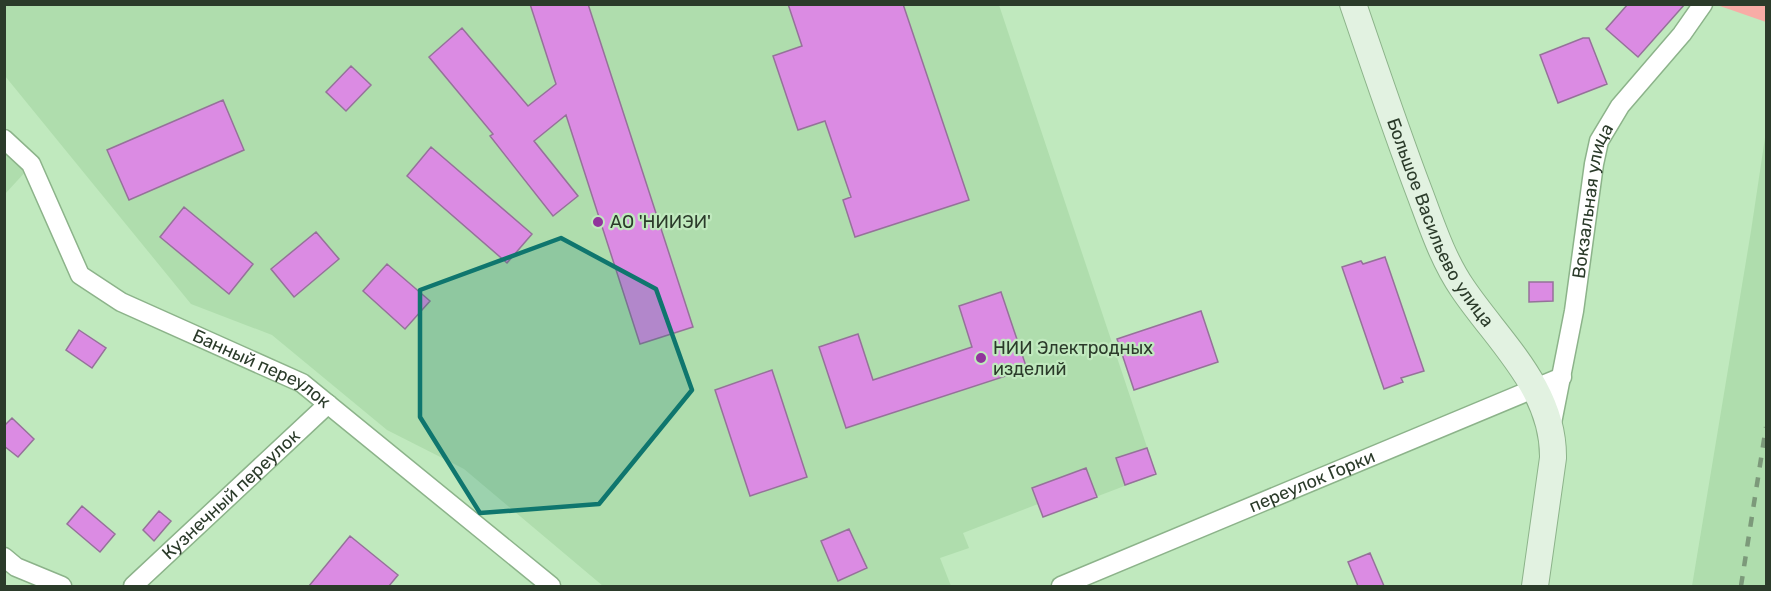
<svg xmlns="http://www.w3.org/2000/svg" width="1771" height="591" viewBox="0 0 1771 591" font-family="Rubik,sans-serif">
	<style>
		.built { fill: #afddad }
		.green { fill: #f8aca6 }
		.building { fill: #db8be3; stroke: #957299; stroke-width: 1.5 }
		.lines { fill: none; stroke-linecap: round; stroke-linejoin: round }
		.minor-casing { stroke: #8cb38a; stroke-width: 21 }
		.secondary-casing { stroke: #8cb38a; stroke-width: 28 }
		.minor { stroke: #fff; stroke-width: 18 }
		.secondary { stroke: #e2f2e1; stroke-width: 26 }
		.rail { stroke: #7c997a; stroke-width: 4.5; stroke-dasharray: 10 10; stroke-linecap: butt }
		.marked { fill: #0f766e; fill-opacity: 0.2; stroke: #0f766e; stroke-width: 4.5; stroke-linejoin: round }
		.poi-dot { fill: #91339c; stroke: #c0e9be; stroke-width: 2 }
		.labels { text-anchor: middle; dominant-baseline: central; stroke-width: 4.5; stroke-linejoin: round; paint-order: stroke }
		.street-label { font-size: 18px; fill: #2b3b2a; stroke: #c0e9be }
		.poi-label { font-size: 18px; fill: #2b3b2a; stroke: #c0e9be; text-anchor: start }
	</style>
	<rect width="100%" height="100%" fill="#c0e9be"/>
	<path class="built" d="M 4,5 L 999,5 L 1156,474 L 1043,517 L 1038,504 L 963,533 L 969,548 L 940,558 L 951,586 L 603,586 L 464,469 L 387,430 L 272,335 L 191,304 L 5,76 Z
		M 1766,131 L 1766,586 L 1692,586 L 1751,231 Z
		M 5,150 L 28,169 L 5,194 Z"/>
	<path class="green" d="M 1717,5 L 1766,5 L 1766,22 Z"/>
	<path class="building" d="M 530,4 L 588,4 L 693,327 L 640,344 L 566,115 L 534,141 L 578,196 L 553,216 L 490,136 L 493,134 L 429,57 L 462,28 L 528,106 L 556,84 Z
		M 788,4 L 903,4 L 969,200 L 855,237 L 843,200 L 851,197 L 825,121 L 798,130 L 773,56 L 802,46 Z
		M 1628,4 L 1685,4 L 1638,57 L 1606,29 Z
		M 1583,38 L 1589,38 L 1607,84 L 1558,103 L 1540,55 Z
		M 351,66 L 371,85 L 346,111 L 326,92 Z
		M 223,100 L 244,150 L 129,200 L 107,150 Z
		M 431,147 L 532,234 L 507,263 L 407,176 Z
		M 184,207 L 253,264 L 229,294 L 160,237 Z
		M 316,232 L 339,259 L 294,297 L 271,269 Z
		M 1385,257 L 1424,371 L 1401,378 L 1403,382 L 1384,389 L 1342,267 L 1361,261 L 1363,264 Z
		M 387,264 L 430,301 L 405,329 L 363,291 Z
		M 1529,282 L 1553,282 L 1553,301 L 1529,302 Z
		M 1001,292 L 1027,369 L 846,428 L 819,347 L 858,334 L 873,380 L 972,347 L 959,306 Z
		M 1201,311 L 1218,362 L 1134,390 L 1117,339 Z
		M 79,330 L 106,348 L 92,368 L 66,350 Z
		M 772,370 L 807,477 L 750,496 L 715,390 Z
		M 12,418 L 34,439 L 18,457 L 4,446 L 4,426 Z
		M 1147,448 L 1156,474 L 1125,485 L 1116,458 Z
		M 1086,468 L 1097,497 L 1043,517 L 1032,488 Z
		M 82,506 L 115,534 L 100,552 L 67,524 Z
		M 159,511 L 171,521 L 154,541 L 143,530 Z
		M 849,529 L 867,568 L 838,581 L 821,541 Z
		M 350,536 L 398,575 L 389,586 L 309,586 Z
		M 1370,553 L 1384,586 L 1358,586 L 1348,562 Z"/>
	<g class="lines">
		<g class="minor-casing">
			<g id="minor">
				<path id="s1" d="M 4,139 L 31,164 L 80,275 L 121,302 L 302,383 L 551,586"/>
				<path id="s2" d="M 1551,428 L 1574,311 L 1594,164 L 1599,141 L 1620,106 L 1682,34 L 1703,4"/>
				<path d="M 4,557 L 16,567 L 62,586"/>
				<path id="s3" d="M 133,586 L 328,404"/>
				<path id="s4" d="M 1061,586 L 1562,377"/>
			</g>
		</g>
		<g class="secondary-casing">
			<g id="secondary">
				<path id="s5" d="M 1353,4 C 1375,68 1396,131 1420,194 C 1432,226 1443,260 1463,289 C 1499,342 1554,389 1553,458 L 1535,586"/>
			</g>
		</g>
		<use href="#minor" class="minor"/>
		<use href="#secondary" class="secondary"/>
		<path class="rail" d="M 1741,586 L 1766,427"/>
	</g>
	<path class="marked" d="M 561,238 L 656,289 L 692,390 L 599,504 L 480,513 L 420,417 L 420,290 Z"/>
	<g class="poi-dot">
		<circle cx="598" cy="222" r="6"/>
		<circle cx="981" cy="358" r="6"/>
	</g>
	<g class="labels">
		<g class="street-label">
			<text stroke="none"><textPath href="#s2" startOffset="231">Вокзальная улица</textPath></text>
			<text stroke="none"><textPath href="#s5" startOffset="236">Большое Васильево улица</textPath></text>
			<text stroke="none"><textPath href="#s1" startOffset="363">Банный переулок</textPath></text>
			<text stroke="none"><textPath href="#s4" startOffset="272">переулок Горки</textPath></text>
			<text stroke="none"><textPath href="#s3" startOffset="134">Кузнечный переулок</textPath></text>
		</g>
		<g class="poi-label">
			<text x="610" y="222">АО 'НИИЭИ'</text>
			<text x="993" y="348">НИИ Электродных<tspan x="993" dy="21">изделий</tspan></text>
		</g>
	</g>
	<rect width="1771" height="591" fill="none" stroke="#2b3b2a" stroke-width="12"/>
</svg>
